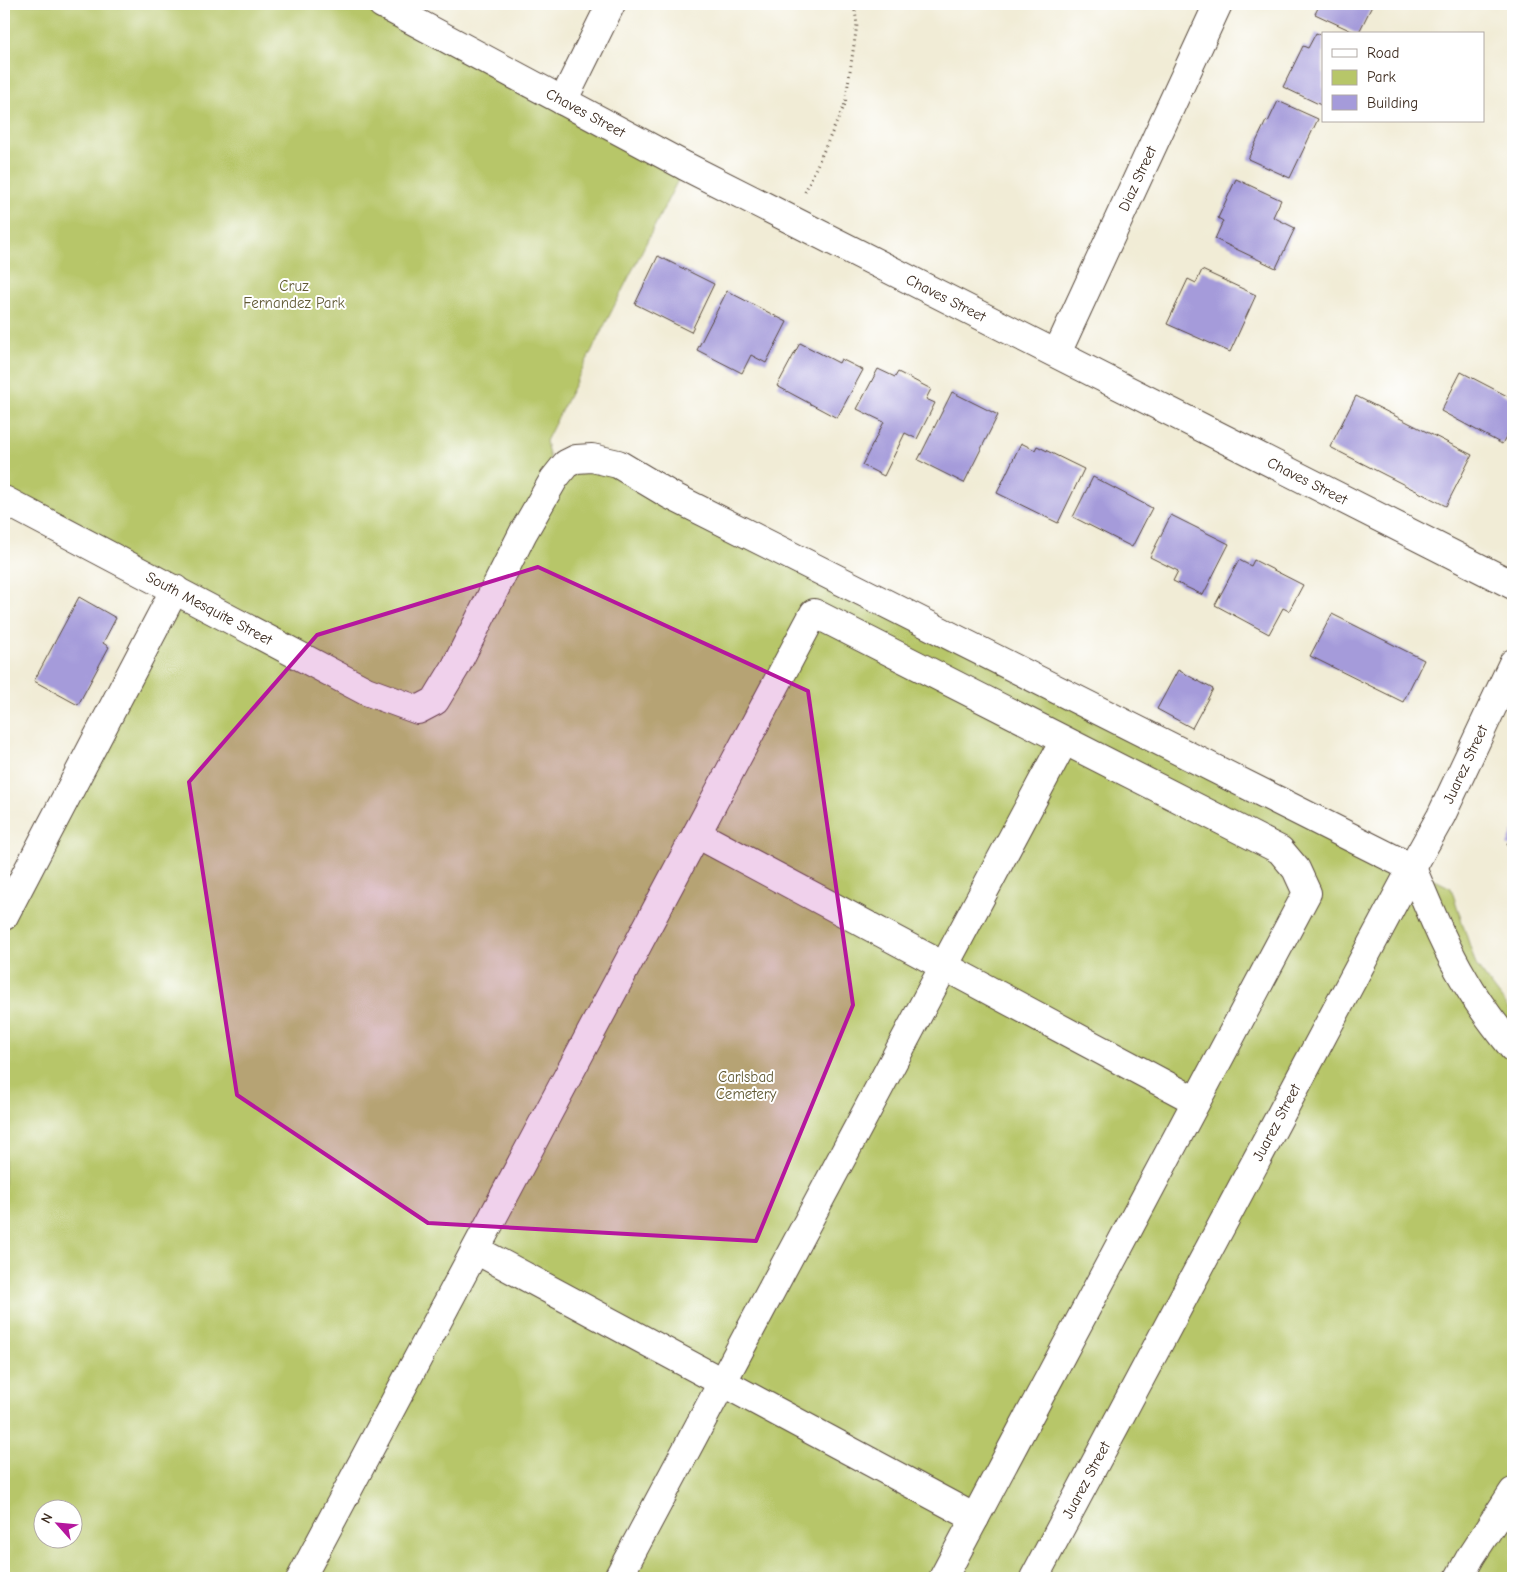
<svg xmlns="http://www.w3.org/2000/svg" width="1517" height="1582" viewBox="0 0 1517 1582" font-family="'Comic Neue',sans-serif">
	<style>
		.green { fill: #b7c669; stroke: #797844; fill-rule: evenodd }
		.building { fill: #a59bda }
		.lines { fill: none; stroke-linecap: round; stroke-linejoin: round }
		.minor-casing { stroke: #56473a; stroke-width: 30 }
		.path { stroke: #56473a; stroke-width: 3; stroke-dasharray: 1 4; stroke-linecap: butt }
		.minor { stroke: #fff; stroke-width: 28 }
		.marked { fill: #b5179e; fill-opacity: 0.2; stroke: #b5179e; stroke-width: 4; stroke-linejoin: round }
		.labels { text-anchor: middle; dominant-baseline: central; stroke-width: 4; stroke-linejoin: round; paint-order: stroke }
		.street-label { font-size: 15px; fill: #3b2a1e; stroke: #fff }
		.park-label { font-size: 15px; fill: #605934; stroke: #fff }
	</style>
	<rect width="100%" height="100%" fill="#fff"/>
	<filter id="ink" filterUnits="userSpaceOnUse"><feTurbulence type="fractalNoise" baseFrequency=".02" numOctaves="2"/><feDisplacementMap in="SourceGraphic" scale="10" xChannelSelector="R" yChannelSelector="G"/><feConvolveMatrix kernelMatrix="1 2 1 2 8 2 1 2 1" color-interpolation-filters="sRGB"/></filter>
	<filter id="wash" filterUnits="userSpaceOnUse"><feTurbulence type="fractalNoise" baseFrequency=".0096" numOctaves="4" result="noise"/><feDisplacementMap in="SourceGraphic" scale="20" xChannelSelector="R" yChannelSelector="G"/><feGaussianBlur stdDeviation="1.12" result="paint"/><feColorMatrix in="noise" values="0 0 0 0 0 0 0 0 0 0 0 0 0 0 0 0 0 1.4 0 .05"/><feComposite in="paint" operator="in"/></filter>
	<g filter="url(#wash)">
		<rect width="100%" height="100%" fill="#f1ecd6"/>
		<path class="green" d="M 4,4 L 382,4 L 685,166 L 546,441 L 554,478 L 576,459 L 670,495 L 1451,888 L 1476,965 L 1513,1014 L 1513,1578 L 4,1578 L 4,916 L 175,590 L 4,500 ZM 42,1510 L 72,1510 L 72,1540 L 42,1540 Z"/>
		<g id="blocks">
			<path class="building" d="M 1320,4 L 1373,4 L 1358,34 L 1315,14 Z
				M 1316,33 L 1323,36 L 1323,106 L 1283,87 L 1303,46 L 1308,48 Z
				M 1278,101 L 1318,119 L 1290,178 L 1248,159 L 1266,121 L 1268,122 Z
				M 1236,179 L 1281,200 L 1273,217 L 1295,228 L 1276,268 L 1215,239 L 1223,221 L 1218,218 Z
				M 658,256 L 714,284 L 691,332 L 635,304 Z
				M 1202,270 L 1256,295 L 1230,352 L 1167,324 L 1188,279 L 1196,283 Z
				M 727,291 L 787,322 L 766,363 L 751,355 L 742,373 L 697,350 Z
				M 800,343 L 839,363 L 841,359 L 863,370 L 837,418 L 777,386 Z
				M 878,369 L 895,377 L 898,372 L 931,389 L 926,399 L 935,403 L 917,439 L 905,433 L 884,476 L 862,465 L 884,422 L 857,409 Z
				M 1461,372 L 1513,399 L 1513,423 L 1502,444 L 1441,411 Z
				M 952,392 L 998,415 L 964,483 L 918,460 Z
				M 1356,396 L 1472,455 L 1446,506 L 1330,447 Z
				M 1021,443 L 1035,450 L 1037,446 L 1084,469 L 1058,523 L 997,493 Z
				M 1093,477 L 1152,508 L 1132,547 L 1073,517 Z
				M 1171,515 L 1229,544 L 1203,595 L 1173,581 L 1178,571 L 1150,557 Z
				M 1239,560 L 1251,566 L 1254,560 L 1303,585 L 1289,611 L 1283,608 L 1269,634 L 1215,605 Z
				M 79,597 L 116,618 L 103,643 L 109,647 L 78,705 L 34,681 Z
				M 1332,614 L 1424,660 L 1403,702 L 1310,656 Z
				M 1178,670 L 1213,689 L 1192,728 L 1157,709 Z
				M 1513,831 L 1513,848 L 1507,845 Z"/>
		</g>
	</g>
	<g filter="url(#ink)">
		<use href="#blocks" fill-opacity="0" stroke="#56473a" stroke-width="1"/>
		<g class="lines">
			<g class="minor-casing">
				<g id="minor">
					<path id="s1" d="M 382,4 L 685,166 L 1513,585"/>
					<path d="M 563,101 L 611,4"/>
					<path id="s2" d="M 1057,353 L 1218,4"/>
					<path id="s3" d="M 4,500 L 366,691 L 418,710 L 435,701 L 455,668 L 523,533 L 554,479 L 566,464 L 576,459 L 592,458 L 618,464 L 670,495 L 1412,868 C 1428,905 1443,944 1464,979 C 1478,1004 1495,1026 1513,1048"/>
					<path d="M 697,834 L 1196,1101"/>
					<path d="M 4,916 L 175,589"/>
					<path d="M 476,1250 L 975,1518"/>
					<path d="M 301,1578 L 814,613 L 1280,850 L 1296,869 L 1307,893 L 943,1578"/>
					<path d="M 618,1578 L 1064,741"/>
					<path id="s4" d="M 1034,1578 L 1412,868 L 1441,816 L 1513,663"/>
					<path d="M 1459,1578 L 1471,1556 L 1513,1492"/>
				</g>
			</g>
			<path class="path" d="M 805,192 L 845,104 L 857,25 L 854,4"/>
			<use href="#minor" class="minor"/>
		</g>
	</g>
	<path class="marked" d="M 538,567 L 808,691 L 853,1005 L 756,1241 L 428,1223 L 237,1095 L 189,782 L 317,635 Z"/>
	<g class="labels">
		<g class="street-label">
			<text stroke="none"><textPath href="#s1" startOffset="231">Chaves Street</textPath></text>
			<text stroke="none"><textPath href="#s2" startOffset="192">Diaz Street</textPath></text>
			<text stroke="none"><textPath href="#s1" startOffset="636">Chaves Street</textPath></text>
			<text stroke="none"><textPath href="#s1" startOffset="1041">Chaves Street</textPath></text>
			<text stroke="none"><textPath href="#s3" startOffset="232">South Mesquite Street</textPath></text>
			<text stroke="none"><textPath href="#s4" startOffset="921">Juarez Street</textPath></text>
			<text stroke="none"><textPath href="#s4" startOffset="516">Juarez Street</textPath></text>
			<text stroke="none"><textPath href="#s4" startOffset="111">Juarez Street</textPath></text>
		</g>
		<g class="park-label">
			<text x="294" y="286">Cruz<tspan x="294" dy="17">Fernandez Park</tspan></text>
			<text x="746" y="1077">Carlsbad<tspan x="746" dy="17">Cemetery</tspan></text>
		</g>
	</g>
	<rect width="1517" height="1582" fill="none" stroke="#fff" stroke-width="20"/>
	<rect x="1322" y="32" width="162" height="90" fill="#ffffff" stroke="#b1aaa5"/>
	<rect x="1332" y="49" width="25" height="8" fill="#ffffff" stroke="#b1aaa5"/>
	<text x="1367" y="58" font-size="15" fill="#3b2a1e">Road</text>
	<rect x="1332" y="70" width="25" height="15" fill="#b7c669" stroke="#b1aaa5"/>
	<text x="1367" y="82" font-size="15" fill="#3b2a1e">Park</text>
	<rect x="1332" y="95" width="25" height="15" fill="#a59bda" stroke="#b1aaa5"/>
	<text x="1367" y="108" font-size="15" fill="#3b2a1e">Building</text>
	<g transform="translate(58 1524) rotate(297)"><circle r="24" fill="#ffffff" stroke="#b1aaa5"/>
	<path d="M0-4L9 19L0 12L-9 19Z" fill="#b5179e"/>
	<text y="-8" font-size="14" font-weight="bold" text-anchor="middle" fill="#3b2a1e">N</text>
	</g>
</svg>
